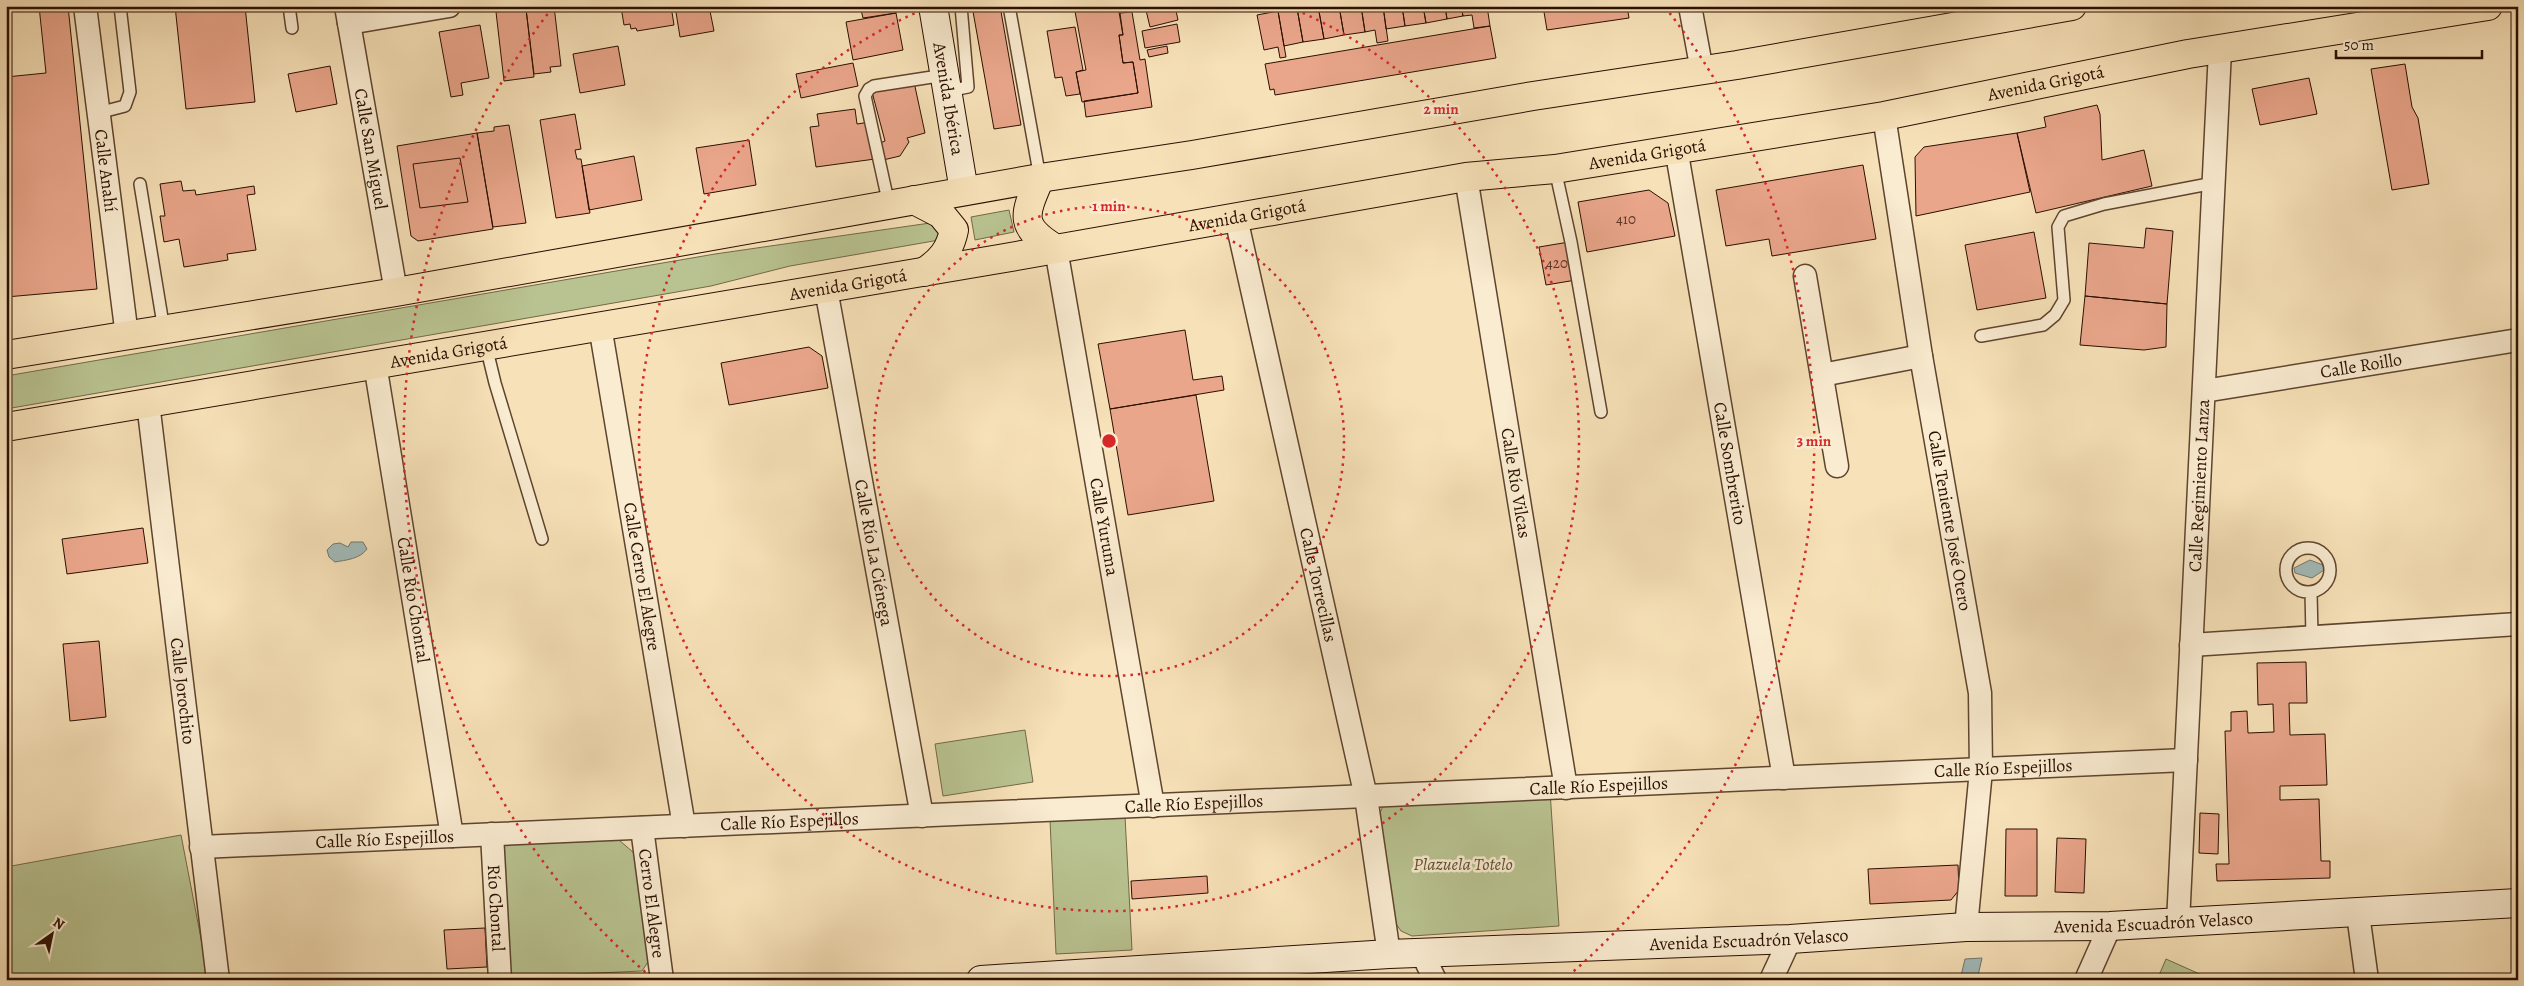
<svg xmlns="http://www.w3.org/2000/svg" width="2524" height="986" viewBox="0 0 2524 986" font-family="Alegreya,serif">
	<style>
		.green { fill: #b9c391; stroke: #726948 }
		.water { fill: #a2bbba; stroke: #727670 }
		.building { fill: #eaa68b; stroke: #2b0f00 }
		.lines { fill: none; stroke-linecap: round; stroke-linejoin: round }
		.lane-casing { stroke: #5e442e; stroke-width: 14 }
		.street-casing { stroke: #5e442e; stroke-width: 25 }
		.secondary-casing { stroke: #2b0f00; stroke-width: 30 }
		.primary-casing { stroke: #2b0f00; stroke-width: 30 }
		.lane { stroke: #faecd1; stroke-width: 11 }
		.street { stroke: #faecd1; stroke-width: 22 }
		.secondary { stroke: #faecd1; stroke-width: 28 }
		.primary { stroke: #f7e1b8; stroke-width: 28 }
		.ring { fill: none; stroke: #d62828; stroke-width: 2.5; stroke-dasharray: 2.5 5 }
		.labels { text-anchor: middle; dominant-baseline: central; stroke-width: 5; stroke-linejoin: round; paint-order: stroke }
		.number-label { font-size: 15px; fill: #5b3523 }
		.street-label { font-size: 18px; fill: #2b0f00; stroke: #faecd1 }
		.park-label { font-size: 18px; font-style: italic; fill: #5d4e33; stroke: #faecd1 }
		.centre { fill: #d62828; stroke: #faecd1; stroke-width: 2.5 }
		.ring-label { font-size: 15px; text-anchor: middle; font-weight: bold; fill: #d62828; stroke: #faecd1; stroke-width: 5; stroke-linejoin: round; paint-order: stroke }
	</style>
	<rect width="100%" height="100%" fill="#f7e1b8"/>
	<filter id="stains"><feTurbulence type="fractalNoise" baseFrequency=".004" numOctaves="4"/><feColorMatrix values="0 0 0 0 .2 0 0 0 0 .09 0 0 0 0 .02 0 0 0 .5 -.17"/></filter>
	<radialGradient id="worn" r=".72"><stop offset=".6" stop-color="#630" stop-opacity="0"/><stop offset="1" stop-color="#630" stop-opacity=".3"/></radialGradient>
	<path class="green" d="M 1009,210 L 1014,232 L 975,240 L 971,217 Z
		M 937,222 L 945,239 L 790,266 L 711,286 L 6,409 L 6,376 L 715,254 Z
		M 1025,730 L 1033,782 L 943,796 L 935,744 Z
		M 1550,791 L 1559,926 L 1412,936 L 1401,931 L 1396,924 L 1379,815 L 1384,804 Z
		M 1125,816 L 1132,950 L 1056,954 L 1050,820 Z
		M 181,835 L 209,980 L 6,980 L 6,867 Z
		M 619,840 L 634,853 L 650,959 L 642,971 L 507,977 L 498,843 Z
		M 2166,959 L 2213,980 L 2157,980 Z"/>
	<path class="water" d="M 351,542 L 363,542 L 367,549 C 360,559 346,560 335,562 L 329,557 L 327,550 L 333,544 L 340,543 L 348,547 Z
		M 2310,560 L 2323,565 L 2324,570 L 2312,578 L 2295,573 L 2294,568 Z
		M 1982,958 L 1977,980 L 1960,980 L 1965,959 Z"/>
	<path class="building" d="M 39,6 L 68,6 L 97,289 L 6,297 L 6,77 L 46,73 Z
		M 175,6 L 245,6 L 255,102 L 186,109 Z
		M 554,6 L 561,66 L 550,67 L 551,72 L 534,74 L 526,9 Z
		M 671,6 L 674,25 L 637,31 L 636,28 L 631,29 L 630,24 L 624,25 L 621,7 Z
		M 675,6 L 709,6 L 714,31 L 680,37 Z
		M 860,6 L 895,6 L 896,13 L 863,18 Z
		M 972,6 L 1000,6 L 1021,125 L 994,129 Z
		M 1074,6 L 1118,6 L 1123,35 L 1119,35 L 1123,63 L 1133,62 L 1138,93 L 1082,102 L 1076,72 L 1086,70 Z
		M 1145,6 L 1175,6 L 1178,20 L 1150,27 Z
		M 1308,6 L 1318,6 L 1324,39 L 1303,42 L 1297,8 Z
		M 1318,6 L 1339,6 L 1344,35 L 1324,39 Z
		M 1339,6 L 1361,6 L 1365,32 L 1344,35 Z
		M 1361,6 L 1383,6 L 1388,41 L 1377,43 L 1375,30 L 1365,32 Z
		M 1383,6 L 1402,6 L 1405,26 L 1386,29 Z
		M 1402,6 L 1423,6 L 1426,23 L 1405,26 Z
		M 1423,6 L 1445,6 L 1447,19 L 1426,23 Z
		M 1445,6 L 1461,6 L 1463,16 L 1447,19 Z
		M 1461,6 L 1487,6 L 1490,26 L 1474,28 L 1472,15 L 1463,16 Z
		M 1543,6 L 1627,6 L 1629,18 L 1547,30 Z
		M 1297,8 L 1303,42 L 1284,46 L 1278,11 Z
		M 526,9 L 534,77 L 504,81 L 496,12 Z
		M 1278,11 L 1286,57 L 1280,58 L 1278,47 L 1264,50 L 1257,15 Z
		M 1132,12 L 1140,60 L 1145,59 L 1152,107 L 1086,117 L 1084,101 L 1138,93 L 1133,62 L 1123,63 L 1119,35 L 1123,35 L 1120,13 Z
		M 896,13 L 903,50 L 853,60 L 846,22 Z
		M 1177,24 L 1180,42 L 1145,48 L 1142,31 Z
		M 480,25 L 489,78 L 461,83 L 463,95 L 451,97 L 439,32 Z
		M 1490,26 L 1496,58 L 1275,95 L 1274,89 L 1270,90 L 1265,64 Z
		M 1075,27 L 1083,70 L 1076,72 L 1080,94 L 1066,96 L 1062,77 L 1055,78 L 1047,31 Z
		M 618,46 L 625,85 L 580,93 L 573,54 Z
		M 1167,46 L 1168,53 L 1149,57 L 1147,50 Z
		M 853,63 L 858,86 L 801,98 L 796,74 Z
		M 2405,64 L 2412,107 L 2418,118 L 2429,184 L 2392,190 L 2371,69 Z
		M 330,66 L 337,104 L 296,112 L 288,74 Z
		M 2309,78 L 2317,114 L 2260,125 L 2252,89 Z
		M 914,82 L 925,133 L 907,138 L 909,142 L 900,156 L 883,160 L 880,143 L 885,141 L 872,92 Z
		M 2097,105 L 2100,114 L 2102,160 L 2144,150 L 2152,186 L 2036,213 L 2017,133 L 2046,127 L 2044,117 Z
		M 855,109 L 857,124 L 870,122 L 875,159 L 816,167 L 810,127 L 819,126 L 817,114 Z
		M 575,114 L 581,149 L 575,150 L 577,159 L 581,159 L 590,213 L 556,218 L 540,120 Z
		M 509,125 L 526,223 L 493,227 L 477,133 L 494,131 L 494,127 Z
		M 477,133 L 493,229 L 418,241 L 411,236 L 397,146 Z
		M 2017,133 L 2030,192 L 1916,216 L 1915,157 L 1924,147 Z
		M 749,140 L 756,185 L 704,194 L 696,148 Z
		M 634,156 L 642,200 L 589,210 L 582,166 Z
		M 460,158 L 468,202 L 420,208 L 413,164 Z
		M 1863,165 L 1876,239 L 1772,256 L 1769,239 L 1726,246 L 1716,190 Z
		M 181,181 L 183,191 L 195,190 L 196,195 L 254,186 L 255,194 L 247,195 L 256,250 L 227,254 L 228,260 L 184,267 L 179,239 L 164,242 L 160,216 L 165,216 L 160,184 Z
		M 1649,190 L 1668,203 L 1675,236 L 1587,252 L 1578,202 Z
		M 2146,228 L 2173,231 L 2167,304 L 2085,296 L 2089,243 L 2144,248 Z
		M 2034,232 L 2046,298 L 1977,310 L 1965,245 Z
		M 1569,242 L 1576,280 L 1546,285 L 1539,247 Z
		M 2085,296 L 2167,304 L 2166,347 L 2144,350 L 2080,345 Z
		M 1185,330 L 1193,380 L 1222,376 L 1224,390 L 1110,409 L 1098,344 Z
		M 809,347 L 822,356 L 828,388 L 729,405 L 721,363 Z
		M 1196,395 L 1214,501 L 1128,515 L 1110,409 Z
		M 143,528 L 148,563 L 67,574 L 62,539 Z
		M 99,641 L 106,717 L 70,721 L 63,644 Z
		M 2306,662 L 2307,703 L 2289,703 L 2290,735 L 2325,734 L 2327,785 L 2280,786 L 2280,800 L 2319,799 L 2321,861 L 2330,861 L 2330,878 L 2217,881 L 2216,864 L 2229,864 L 2225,731 L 2231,731 L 2231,712 L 2247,711 L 2248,733 L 2274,732 L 2273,704 L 2258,705 L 2257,663 Z
		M 2200,813 L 2219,814 L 2218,854 L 2199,853 Z
		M 2006,829 L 2037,829 L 2037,896 L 2005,896 Z
		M 2057,838 L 2086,839 L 2084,893 L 2055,892 Z
		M 1958,865 L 1959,890 L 1951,900 L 1870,904 L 1868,869 Z
		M 1207,876 L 1208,893 L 1132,899 L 1131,881 Z
		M 485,928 L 487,967 L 447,969 L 444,930 Z"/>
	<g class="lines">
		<g class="lane-casing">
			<path id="lane" d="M 289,6 L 292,28
				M 1009,6 L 1040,178
				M 948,91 L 968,87 L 961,6
				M 98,113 L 125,106 L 130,92 L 120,6
				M 1555,169 L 1571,242 L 1601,412
				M 140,184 L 164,330
				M 889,205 L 865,96 L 869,89 L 874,86 L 945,75
				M 1981,336 L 2043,325 L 2055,315 L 2064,300 L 2058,227 L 2064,216 L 2104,204 L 2214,183
				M 486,346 L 495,383 L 542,539
				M2286 570a22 22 0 1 1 44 0a22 22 0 1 1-44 0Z
				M 2311,592 L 2312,636"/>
		</g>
		<g class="street-casing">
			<g id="street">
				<path id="s1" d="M 85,6 L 127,336"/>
				<path id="s2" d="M 346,6 L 396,292"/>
				<path d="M 1690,6 L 1702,71"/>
				<path d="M 349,23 L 449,6"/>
				<path id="s3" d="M 1884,116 L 1921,356 L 1980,693 L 1981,770 L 1966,927"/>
				<path id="s4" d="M 1676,148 L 1784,778"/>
				<path id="s5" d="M 1466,177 L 1566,788"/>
				<path id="s6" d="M 1236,218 L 1366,797 L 1389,954"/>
				<path id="s7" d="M 1056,249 L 1153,806"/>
				<path d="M 1805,276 L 1837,466"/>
				<path id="s8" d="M 826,289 L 922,816"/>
				<path id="s9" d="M 600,326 L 684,826"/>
				<path id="s10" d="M 375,364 L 452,836"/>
				<path d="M 1822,375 L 1921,356"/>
				<path id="s11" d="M 2204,391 L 2518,340"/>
				<path id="s12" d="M 148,403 L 218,980"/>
				<path d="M 2191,645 L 2518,624"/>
				<path id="s13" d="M 642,828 L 662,980"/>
				<path id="s14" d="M 492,834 L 500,980"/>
				<path id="s15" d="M 201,847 L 2186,760"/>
				<path d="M 2358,914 L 2367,980"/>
				<path id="s16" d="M 2178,923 L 2220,50"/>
				<path d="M 1423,955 L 1435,980"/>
				<path d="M 1771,980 L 1790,939"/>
				<path d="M 2086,980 L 2110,926"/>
			</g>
		</g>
		<g class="secondary-casing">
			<g id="secondary">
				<path id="s17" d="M 933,6 L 964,191"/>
				<path id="s18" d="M 981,980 L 1389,954 L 1790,939 L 1966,927 L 2110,926 L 2518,903"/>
			</g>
		</g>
		<g class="primary-casing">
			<g id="primary">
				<path d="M 1040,178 C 1024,215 1018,226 1056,249"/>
				<path d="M 914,200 L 941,214 L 954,230 C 950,250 941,261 924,272"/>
				<path d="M 6,355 L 396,292 L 1040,178 L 1192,155 L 1533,96 L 1737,65 L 2072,6"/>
				<path id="s19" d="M 6,427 L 999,259 L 1466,177 L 1555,169 L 1884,116 L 2188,54 L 2488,6"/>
			</g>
		</g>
		<use href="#lane" class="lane"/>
		<use href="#street" class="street"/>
		<use href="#secondary" class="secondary"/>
		<use href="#primary" class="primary"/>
	</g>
	<g class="ring">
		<circle cx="1109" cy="441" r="235"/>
		<path d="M1289 7A470 470 0 1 1 929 7"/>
		<path d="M651 977A705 705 0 0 1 553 7M1665 7A705 705 0 0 1 1567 977"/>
	</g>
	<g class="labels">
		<g class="number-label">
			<text x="1626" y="219">410</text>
			<text x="1557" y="263">420</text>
		</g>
		<g class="street-label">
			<text stroke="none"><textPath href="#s19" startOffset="2069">Avenida Grigotá</textPath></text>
			<text stroke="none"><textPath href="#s17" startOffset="94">Avenida Ibérica</textPath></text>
			<text stroke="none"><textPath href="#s2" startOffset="145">Calle San Miguel</textPath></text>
			<text stroke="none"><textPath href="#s19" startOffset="1664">Avenida Grigotá</textPath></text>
			<text stroke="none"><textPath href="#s1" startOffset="166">Calle Anahí</textPath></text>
			<text stroke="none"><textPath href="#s19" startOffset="1259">Avenida Grigotá</textPath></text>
			<text stroke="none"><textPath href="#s19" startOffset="854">Avenida Grigotá</textPath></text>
			<text stroke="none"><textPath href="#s19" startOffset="449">Avenida Grigotá</textPath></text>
			<text stroke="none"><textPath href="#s11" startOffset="159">Calle Roillo</textPath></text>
			<text stroke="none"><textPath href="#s4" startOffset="320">Calle Sombrerito</textPath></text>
			<text stroke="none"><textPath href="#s5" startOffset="310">Calle Río Vilcas</textPath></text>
			<text stroke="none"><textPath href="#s16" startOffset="438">Calle Regimiento Lanza</textPath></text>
			<text stroke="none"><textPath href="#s3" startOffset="410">Calle Teniente José Otero</textPath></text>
			<text stroke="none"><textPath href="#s7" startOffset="282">Calle Yuruma</textPath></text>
			<text stroke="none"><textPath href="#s8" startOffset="268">Calle Río La Ciénega</textPath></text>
			<text stroke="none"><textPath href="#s9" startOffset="254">Calle Cerro El Alegre</textPath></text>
			<text stroke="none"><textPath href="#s6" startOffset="376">Calle Torrecillas</textPath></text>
			<text stroke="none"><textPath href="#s10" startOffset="239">Calle Río Chontal</textPath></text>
			<text stroke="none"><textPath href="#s12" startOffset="290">Calle Jorochito</textPath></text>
			<text stroke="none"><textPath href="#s15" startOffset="1804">Calle Río Espejillos</textPath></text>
			<text stroke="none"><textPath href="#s15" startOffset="1399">Calle Río Espejillos</textPath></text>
			<text stroke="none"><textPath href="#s15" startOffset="994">Calle Río Espejillos</textPath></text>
			<text stroke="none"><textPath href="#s15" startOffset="589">Calle Río Espejillos</textPath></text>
			<text stroke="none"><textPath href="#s15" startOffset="184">Calle Río Espejillos</textPath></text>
			<text stroke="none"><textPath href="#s13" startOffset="76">Cerro El Alegre</textPath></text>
			<text stroke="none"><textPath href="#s14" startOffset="74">Río Chontal</textPath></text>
			<text stroke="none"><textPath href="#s18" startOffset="1174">Avenida Escuadrón Velasco</textPath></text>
			<text stroke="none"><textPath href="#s18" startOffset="769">Avenida Escuadrón Velasco</textPath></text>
		</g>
		<g class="park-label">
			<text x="1463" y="864">Plazuela Totelo</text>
		</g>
	</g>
	<circle cx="1109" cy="441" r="8" class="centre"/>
	<g class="ring-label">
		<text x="1441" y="114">2 min</text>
		<text x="1109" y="211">1 min</text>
		<text x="1814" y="446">3 min</text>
	</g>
	<rect width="2524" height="986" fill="none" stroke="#f7e1b8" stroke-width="25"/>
	<rect x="8" y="8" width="2509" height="971" fill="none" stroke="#2b0f00" stroke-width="2.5"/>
	<rect x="12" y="12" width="2499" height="961" fill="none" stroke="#2b0f00"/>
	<g transform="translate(52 934) rotate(33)" stroke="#faecd1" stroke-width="4" paint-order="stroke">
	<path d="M0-4L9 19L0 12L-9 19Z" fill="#2b0f00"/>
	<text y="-8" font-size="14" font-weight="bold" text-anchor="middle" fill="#2b0f00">N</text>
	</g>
	<path d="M2336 50v8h146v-8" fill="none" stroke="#2b0f00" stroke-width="2.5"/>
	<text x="2344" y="50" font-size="15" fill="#2b0f00" stroke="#faecd1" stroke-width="4" paint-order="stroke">50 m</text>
	<rect width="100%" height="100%" filter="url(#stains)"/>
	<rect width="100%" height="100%" fill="url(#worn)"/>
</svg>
